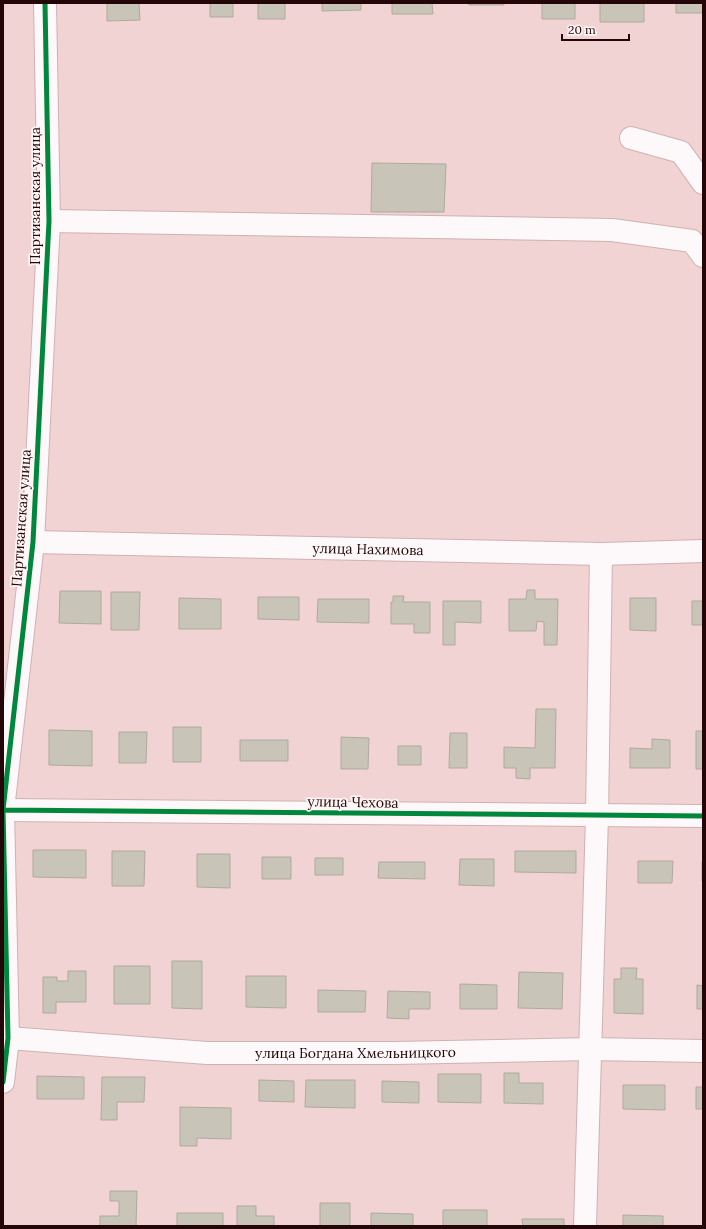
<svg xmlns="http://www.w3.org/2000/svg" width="706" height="1229" viewBox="0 0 706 1229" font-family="Lora,serif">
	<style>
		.building { fill: #c8c4b7; stroke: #aeaa9e }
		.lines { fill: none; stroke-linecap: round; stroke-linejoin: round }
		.minor-casing { stroke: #d0b1b3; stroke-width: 24 }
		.minor { stroke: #fdf8f9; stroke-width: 22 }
		.cycleway-casing { stroke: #fff5f5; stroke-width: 8 }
		.cycleway { stroke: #00873e; stroke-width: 5 }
		.labels { text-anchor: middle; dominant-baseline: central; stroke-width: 3.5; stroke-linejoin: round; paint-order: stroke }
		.street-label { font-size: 14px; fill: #240508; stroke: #fff5f5 }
	</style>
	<rect width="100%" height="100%" fill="#f2d3d4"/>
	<path class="building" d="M 107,3 L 139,3 L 140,20 L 107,21 Z
		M 210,3 L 233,3 L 233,17 L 210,17 Z
		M 258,3 L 285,3 L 285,19 L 258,19 Z
		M 322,3 L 361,3 L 361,10 L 322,11 Z
		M 392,3 L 432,3 L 433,14 L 392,14 Z
		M 469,3 L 504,3 L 504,5 L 469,5 Z
		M 542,3 L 575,3 L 575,19 L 542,19 Z
		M 600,3 L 644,3 L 644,22 L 600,22 Z
		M 676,3 L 703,3 L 703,13 L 676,13 Z
		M 372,163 L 446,164 L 444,212 L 371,212 Z
		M 527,590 L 535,590 L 535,599 L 558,599 L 557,645 L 544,645 L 544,622 L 537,621 L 536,631 L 509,631 L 509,599 L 526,599 Z
		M 60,591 L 101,591 L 101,624 L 59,623 Z
		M 111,592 L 140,592 L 139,630 L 111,630 Z
		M 393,596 L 404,596 L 403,602 L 430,602 L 430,633 L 414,633 L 414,624 L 391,624 L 391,602 L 393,602 Z
		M 258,597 L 299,597 L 299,620 L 258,619 Z
		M 179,598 L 221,599 L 221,629 L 179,629 Z
		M 630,598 L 656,598 L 656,631 L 630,630 Z
		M 318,599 L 369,599 L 369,623 L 317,622 Z
		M 443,601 L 481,601 L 481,623 L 455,622 L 455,645 L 443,645 Z
		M 692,601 L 703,601 L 703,625 L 692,625 Z
		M 536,709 L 556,709 L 555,768 L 530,768 L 530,779 L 516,778 L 516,768 L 504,768 L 504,747 L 535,748 Z
		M 173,727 L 201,727 L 201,762 L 173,762 Z
		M 49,730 L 92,731 L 92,766 L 49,765 Z
		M 696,731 L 703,731 L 703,769 L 696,769 Z
		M 119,732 L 147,732 L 146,763 L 119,763 Z
		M 450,733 L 467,733 L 467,768 L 449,768 Z
		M 341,737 L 369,738 L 368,769 L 341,769 Z
		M 652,739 L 670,740 L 670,768 L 630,768 L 630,748 L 652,749 Z
		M 240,740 L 288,740 L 288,761 L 240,761 Z
		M 398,746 L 421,746 L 421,765 L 398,765 Z
		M 33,850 L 86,850 L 86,878 L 33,877 Z
		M 112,851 L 145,851 L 144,886 L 112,886 Z
		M 515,851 L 576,851 L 576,873 L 515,872 Z
		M 197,854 L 230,854 L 230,888 L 197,887 Z
		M 262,857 L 291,857 L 291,879 L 262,879 Z
		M 315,858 L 343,858 L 343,875 L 315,875 Z
		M 460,859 L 494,859 L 494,886 L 459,885 Z
		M 638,861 L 673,861 L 672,883 L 638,883 Z
		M 379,862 L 425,862 L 425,879 L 378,878 Z
		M 702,862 L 703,862 L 703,881 L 702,881 Z
		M 172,961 L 202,961 L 202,1009 L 172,1008 Z
		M 114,966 L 150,966 L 150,1004 L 114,1004 Z
		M 621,968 L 637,968 L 636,979 L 643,979 L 643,1014 L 614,1013 L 614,979 L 621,979 Z
		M 68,971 L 86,971 L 86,1002 L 56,1002 L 56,1013 L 43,1013 L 43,977 L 57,977 L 57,981 L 68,981 Z
		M 519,972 L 563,973 L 562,1009 L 518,1008 Z
		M 246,976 L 286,976 L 286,1008 L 246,1007 Z
		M 460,984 L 497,985 L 497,1009 L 460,1009 Z
		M 697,985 L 703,986 L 703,1009 L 697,1009 Z
		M 318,990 L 366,991 L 365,1012 L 318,1012 Z
		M 388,991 L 430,992 L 430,1009 L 409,1009 L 409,1019 L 387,1018 Z
		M 504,1073 L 519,1073 L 519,1083 L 543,1083 L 543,1104 L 504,1103 Z
		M 438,1074 L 481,1074 L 481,1103 L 438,1102 Z
		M 37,1076 L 84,1077 L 84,1099 L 37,1099 Z
		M 102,1077 L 145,1077 L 144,1102 L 117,1102 L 117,1120 L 101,1120 Z
		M 259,1080 L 294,1081 L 294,1102 L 259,1101 Z
		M 306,1080 L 355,1080 L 355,1108 L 305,1107 Z
		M 382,1081 L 419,1082 L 419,1103 L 382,1102 Z
		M 623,1085 L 665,1085 L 665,1110 L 623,1109 Z
		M 696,1087 L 703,1087 L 703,1109 L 696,1109 Z
		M 180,1107 L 231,1108 L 231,1139 L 197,1138 L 197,1146 L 180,1146 Z
		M 110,1191 L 137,1191 L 136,1226 L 100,1226 L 100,1216 L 119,1216 L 119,1201 L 110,1201 Z
		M 320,1203 L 350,1203 L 350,1226 L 320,1226 Z
		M 237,1206 L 256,1206 L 256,1216 L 274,1216 L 274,1226 L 237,1226 Z
		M 443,1210 L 487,1210 L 487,1226 L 443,1226 Z
		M 177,1213 L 223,1213 L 223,1226 L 177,1226 Z
		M 371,1213 L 413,1214 L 413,1226 L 371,1226 Z
		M 623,1215 L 663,1216 L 663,1226 L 623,1226 Z
		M 522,1219 L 564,1219 L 564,1226 L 523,1226 Z"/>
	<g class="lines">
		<g class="minor-casing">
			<g id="minor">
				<path d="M 631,138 L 681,152 L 703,183"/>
				<path d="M 49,221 L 612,230 L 692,241 L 703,256"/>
				<path id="s1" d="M 33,542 L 601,554 L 703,551"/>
				<path d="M 3,810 L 703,816"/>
				<path id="s2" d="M 8,1038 L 207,1053 L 395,1053 L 590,1049 L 703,1051"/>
				<path d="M 3,1082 L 8,1038 L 3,810 L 33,542 L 49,221 L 45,3"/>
				<path d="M 585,1226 L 597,816 L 601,554"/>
			</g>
		</g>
		<use href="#minor" class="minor"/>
		<g class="cycleway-casing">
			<path id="cycleway" d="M 3,810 L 703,816
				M 3,1082 L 8,1038 L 3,810 L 33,542 L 49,221 L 45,3"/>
		</g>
		<use href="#cycleway" class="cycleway"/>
	</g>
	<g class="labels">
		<g class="street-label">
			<text transform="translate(35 196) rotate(-90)">Партизанская улица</text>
			<text transform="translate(21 518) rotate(-86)">Партизанская улица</text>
			<text stroke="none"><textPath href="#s1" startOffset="335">улица Нахимова</textPath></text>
			<text transform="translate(353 802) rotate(1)">улица Чехова</text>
			<text stroke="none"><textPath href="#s2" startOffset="348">улица Богдана Хмельницкого</textPath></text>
		</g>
	</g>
	<rect width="706" height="1229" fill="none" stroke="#240508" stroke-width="8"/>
	<path d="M562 34v6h67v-6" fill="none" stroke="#240508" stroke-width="2"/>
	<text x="568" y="34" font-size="12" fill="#240508" stroke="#fff5f5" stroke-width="3" paint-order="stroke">20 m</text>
</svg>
